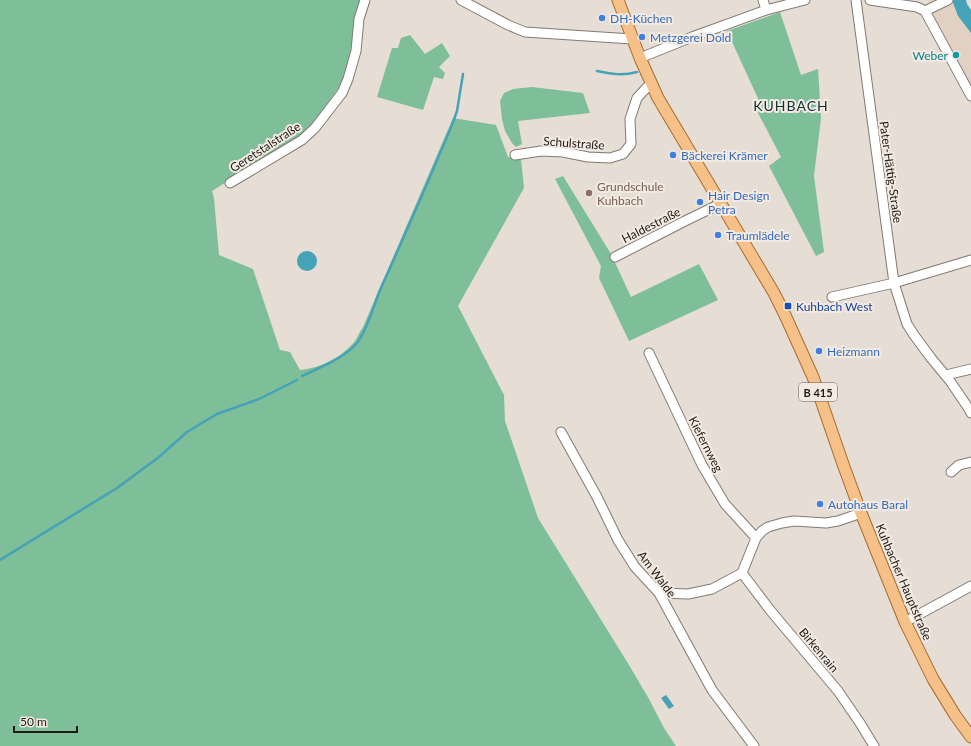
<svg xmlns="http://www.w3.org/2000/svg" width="971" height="746" viewBox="0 0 971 746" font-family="Lato,sans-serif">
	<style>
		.built { fill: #e0d1c3 }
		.green { fill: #7ebf99 }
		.water { fill: #45a2b7 }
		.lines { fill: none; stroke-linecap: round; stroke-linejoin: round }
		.stream { stroke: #45a2b7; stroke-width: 2.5 }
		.minor-casing { stroke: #827a72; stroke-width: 11 }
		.major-casing { stroke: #a66c2d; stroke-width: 13 }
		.minor { stroke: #fff; stroke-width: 9 }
		.major { stroke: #f6c188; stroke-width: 11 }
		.shop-dot { fill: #3f7fe0; stroke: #f3eae2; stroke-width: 1.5 }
		.culture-dot { fill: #0f9aa8; stroke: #f3eae2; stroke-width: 1.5 }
		.education-dot { fill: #8d6e63; stroke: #f3eae2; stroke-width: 1.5 }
		.transit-dot { fill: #1a4fb4; stroke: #f3eae2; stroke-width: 1.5 }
		.labels { text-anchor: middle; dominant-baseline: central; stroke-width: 4; stroke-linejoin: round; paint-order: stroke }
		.shield { fill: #f3eae2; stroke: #5e5955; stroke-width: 1 }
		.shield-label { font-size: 11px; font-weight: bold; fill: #1e1b18 }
		.shop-label { font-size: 12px; fill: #366cbe; stroke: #f3eae2; text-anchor: start }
		.culture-label { font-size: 12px; fill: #0d838f; stroke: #f3eae2; text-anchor: end }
		.street-label { font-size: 12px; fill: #1e1b18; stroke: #f3eae2 }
		.education-label { font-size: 12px; fill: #785e54; stroke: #f3eae2; text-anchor: start }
		.transit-label { font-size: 12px; fill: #164399; stroke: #f3eae2; text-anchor: start }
		.quarter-label { font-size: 14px; letter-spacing: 1px; fill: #103137; stroke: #f3eae2 }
	</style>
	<rect width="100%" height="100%" fill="#e6ddd5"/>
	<path class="built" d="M 930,0 L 951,0 L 955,6 L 958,16 L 971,33 L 971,92 L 952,57 L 928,1 Z"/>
	<path class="green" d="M 0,0 L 361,0 L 346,73 L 340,86 L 307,131 L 212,191 L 214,198 L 219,255 L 253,269 L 280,350 L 290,352 L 300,370 C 321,368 342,357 355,341 C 358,336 360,331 363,327 L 453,118 L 496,125 L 508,157 L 521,159 L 524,188 L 458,306 L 504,395 L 505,421 L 538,518 L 629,665 L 649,699 L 664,728 L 676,746 L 0,746 Z
		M 780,12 L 801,75 L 818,69 L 821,118 L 814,176 L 824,252 L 816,256 L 769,166 L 781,157 L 757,111 L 762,107 L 727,31 Z
		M 410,35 L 425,54 L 442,43 L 450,56 L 439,67 L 445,73 L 443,79 L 434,77 L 423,110 L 377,97 L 392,48 L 398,48 L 401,38 Z
		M 532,87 L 583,93 L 590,113 L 518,121 L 522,144 L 516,147 L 512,143 L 505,131 L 502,119 L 500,101 L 504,93 L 513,89 Z
		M 563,176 L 611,254 L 631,297 L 699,264 L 718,300 L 629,341 L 599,278 L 601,266 L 555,179 Z"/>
	<path class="water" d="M 952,0 L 966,0 L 967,4 L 971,10 L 971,33 L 958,16 Z
		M297 261a10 10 0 1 1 20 0a10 10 0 1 1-20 0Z
		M 666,695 L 674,706 L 669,709 L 661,698 Z"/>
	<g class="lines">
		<path class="stream" d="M 597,71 C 612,74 622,76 637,72
			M 302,376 C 321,367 343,359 357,343 C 368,329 373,307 380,290 C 405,235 429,180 452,125 L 457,111 L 463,74
			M 0,560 L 117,488 L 159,457 L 187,432 L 217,414 L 259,399 L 297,380"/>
		<g class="minor-casing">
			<path id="minor" d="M 461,0 L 508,25 L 525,32 L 632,39
				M 763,0 L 766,10
				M 856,0 L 894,283 L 907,324 L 914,335 L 931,358 L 950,381 L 969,409 L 971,413
				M 870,0 L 917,7 L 925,11
				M 925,11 L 971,96
				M 925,11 L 948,0
				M 640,58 L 692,37 L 766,10 L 805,0
				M 515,155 L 541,151 L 563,152 L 588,157 L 610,158 L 623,154 L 631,144 L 630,119 L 637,98 L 651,83
				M 230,183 L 302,140 L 315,128 L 342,93 L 348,79 L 356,51 L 359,19 L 365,0
				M 615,257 L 683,222 L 720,204
				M 832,297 L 894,283 L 971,260
				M 649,353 L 702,465 L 725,504 L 756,538
				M 946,375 L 971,369
				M 561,432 L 597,497 L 618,540 L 635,567 L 659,593 L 712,690 L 754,746
				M 951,472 L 959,465 L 971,462
				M 742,573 L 770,610 L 838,691 L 860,723 L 874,746
				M 659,593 L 688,594 L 712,589 L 742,573 L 756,538 L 762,531 L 768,527 L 782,523 L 794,521 L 826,523 L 838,521 L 861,513
				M 905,622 L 971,586"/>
		</g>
		<g class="major-casing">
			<path id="major" d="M 618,0 L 640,58 L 658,98 L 774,293 L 785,315 L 813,377 L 843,464 L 861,513 L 905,622 L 933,679 L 955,715 L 971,737"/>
		</g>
		<use href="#minor" class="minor"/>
		<use href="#major" class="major"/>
	</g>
	<g class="shop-dot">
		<circle cx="602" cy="18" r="4"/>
		<circle cx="642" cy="37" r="4"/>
		<circle cx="673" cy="155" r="4"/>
		<circle cx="700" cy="202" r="4"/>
		<circle cx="718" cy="235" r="4"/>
		<circle cx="819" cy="351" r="4"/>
		<circle cx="820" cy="504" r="4"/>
	</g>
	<circle class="culture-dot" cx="956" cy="55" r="4"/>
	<circle class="education-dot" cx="589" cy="193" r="4"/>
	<rect class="transit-dot" x="784" y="302" width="8" height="8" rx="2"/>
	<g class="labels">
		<rect class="shield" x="799" y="383" width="38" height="18" rx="3"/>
		<g class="shield-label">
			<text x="818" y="392">B 415</text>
		</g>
		<g class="shop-label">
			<text x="610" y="18">DH-Küchen</text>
			<text x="650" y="37">Metzgerei Dold</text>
			<text x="681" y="155">Bäckerei Krämer</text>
			<text x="708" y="195">Hair Design<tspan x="708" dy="14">Petra</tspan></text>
			<text x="726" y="235">Traumlädele</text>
			<text x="827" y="351">Heizmann</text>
			<text x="828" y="504">Autohaus Baral</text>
		</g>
		<g class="culture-label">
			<text x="948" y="55">Weber</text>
		</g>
		<g class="street-label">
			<text transform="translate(574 143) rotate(4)">Schulstraße</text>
			<text transform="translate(265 147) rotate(-33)">Geretstalstraße</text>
			<text transform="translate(891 172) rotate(82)">Pater-Hättig-Straße</text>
			<text transform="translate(651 225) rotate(-27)">Haldestraße</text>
			<text transform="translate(706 444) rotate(63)">Kiefernweg</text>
			<text transform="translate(657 574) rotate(53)">Am Walde</text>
			<text transform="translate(904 582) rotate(67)">Kuhbacher Hauptstraße</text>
			<text transform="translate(819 650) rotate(50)">Birkenrain</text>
		</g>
		<g class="education-label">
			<text x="597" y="186">Grundschule<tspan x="597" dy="14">Kuhbach</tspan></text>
		</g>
		<g class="transit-label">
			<text x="796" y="306">Kuhbach West</text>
		</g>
		<g class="quarter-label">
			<text x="791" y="105">KUHBACH</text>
		</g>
	</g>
	<path d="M14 726v6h63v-6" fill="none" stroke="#1e1b18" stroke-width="2"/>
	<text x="20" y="726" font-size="12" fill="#1e1b18" stroke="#f3eae2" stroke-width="3" paint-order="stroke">50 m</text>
</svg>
